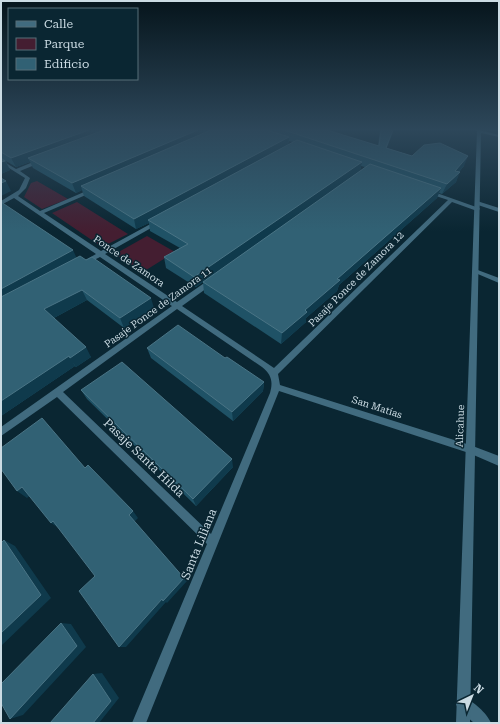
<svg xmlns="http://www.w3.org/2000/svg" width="500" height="724" viewBox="0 0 500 724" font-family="'Roboto Serif',serif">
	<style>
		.green { fill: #441e31 }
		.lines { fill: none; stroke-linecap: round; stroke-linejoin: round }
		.minor { fill: #416b7f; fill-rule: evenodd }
		.tertiary { fill: #416b7f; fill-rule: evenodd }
		.wall { fill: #1f5266; fill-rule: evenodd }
		.shaded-wall { fill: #0f3a4c }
		.building { fill: #316174; stroke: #4a7485 }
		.labels { text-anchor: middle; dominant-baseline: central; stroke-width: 3; stroke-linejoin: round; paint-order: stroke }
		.street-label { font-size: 10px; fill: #cbdbe3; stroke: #0a2632 }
		.near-street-label { font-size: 12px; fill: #cbdbe3; stroke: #0a2632 }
	</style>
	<rect width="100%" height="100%" fill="#0a2632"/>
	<path class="green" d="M 37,181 L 68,199 L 42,209 L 24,197 L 31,183 Z
		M 77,202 L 128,234 L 102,247 L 52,213 Z
		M 147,236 L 175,252 L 143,272 L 115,254 Z"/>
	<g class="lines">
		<path class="minor" d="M 1,160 L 16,169 L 38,160 L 42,160 L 42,162 L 20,171 L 30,178 L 26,188 L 18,196 L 40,211 L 91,189 L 95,189 L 95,191 L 44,213 L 101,251 L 156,221 L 160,221 L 160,223 L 105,254 L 177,302 L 210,279 L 214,279 L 214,283 L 182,306 L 274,368 L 448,200 L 427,193 L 427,191 L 431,191 L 479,208 L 480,209 L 477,211 L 452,202 L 278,374 L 280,385 L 470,445 L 499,456 L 499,466 L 469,453 L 279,391 L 146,723 L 132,723 L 207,544 L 57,397 L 1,436 L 1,427 L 172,306 L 100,257 L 86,264 L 82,264 L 82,262 L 96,254 L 14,198 L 1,205 L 1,201 L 19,190 L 25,178 L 1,163 ZM 177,309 L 262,367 C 272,375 273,382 270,393 L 211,534 L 63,392 Z
			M 477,201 L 499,208 L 499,212 L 475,204 L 475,202 Z
			M 475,269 L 499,278 L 499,283 L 473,272 L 472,271 Z
			M 463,697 C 473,701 487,713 491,723 L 474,723 L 458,709 L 456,704 L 458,699 Z"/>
		<path class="tertiary" d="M 474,130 L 479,130 L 499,135 L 499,137 L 481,133 L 470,723 L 456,723 L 477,131 Z"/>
	</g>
	<path class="wall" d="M 1,130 L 327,130 L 378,146 L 380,130 L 394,130 L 386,148 L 412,156 L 464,166 L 459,172 L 456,182 L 442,194 L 439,193 L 437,198 L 339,285 L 337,291 L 306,318 L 306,322 L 281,344 L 204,293 L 203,282 L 196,287 L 166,268 L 164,257 L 180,248 L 150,231 L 149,223 L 136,229 L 84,196 L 82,190 L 76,193 L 33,168 L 30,162 L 16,167 L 6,161 L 10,170 L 1,174 ZM 289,141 L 293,142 L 288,145 ZM 361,166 L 365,167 L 360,171 Z
		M 76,258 L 154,308 L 124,328 L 87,300 L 54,318 L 91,357 L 76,367 L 75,366 L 1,416 Z
		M 147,348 L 225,358 L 264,382 L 263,391 L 233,421 L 151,358 Z
		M 81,390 L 233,467 L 196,506 L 87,399 Z"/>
	<path class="shaded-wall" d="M 89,130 L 117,130 L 28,158 L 30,162 L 16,167 L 11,158 Z
		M 198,130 L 220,130 L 81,186 L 82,190 L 76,193 L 72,183 Z
		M 393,130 L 394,130 L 383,158 L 386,148 Z
		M 289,137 L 288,146 L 148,220 L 149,223 L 136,229 L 134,219 Z
		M 468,156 L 464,166 L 451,180 L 460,172 L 456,182 L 442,194 L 447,184 L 455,171 Z
		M 5,161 L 10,170 L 1,174 L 1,162 Z
		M 362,162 L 360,171 L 196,287 L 194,277 Z
		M 6,181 L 11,191 L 1,196 L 1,183 Z
		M 441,188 L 437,198 L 339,285 L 337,291 L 306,318 L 306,322 L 281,344 L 282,333 L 337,279 Z
		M 73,250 L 78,261 L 1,303 L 1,289 Z
		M 82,290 L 87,300 L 50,320 L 44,309 Z
		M 151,298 L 154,308 L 124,328 L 120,318 Z
		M 86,347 L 91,357 L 76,367 L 70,358 Z
		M 69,356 L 75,366 L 1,416 L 1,401 Z
		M 264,382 L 263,391 L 233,421 L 232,412 Z
		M 232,459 L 233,467 L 196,506 L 193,499 Z
		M 22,487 L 32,494 L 27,498 L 17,491 Z
		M 133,511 L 138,518 L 134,522 L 129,515 Z
		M 53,521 L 60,529 L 51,523 Z
		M 4,540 L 15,546 L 51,598 L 1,646 Z
		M 184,578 L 187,581 L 167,603 L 166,602 L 126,647 L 119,647 L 162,599 Z
		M 61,623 L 71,624 L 86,647 L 23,715 L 10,719 Z
		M 102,673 L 119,698 L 99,723 L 93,723 L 93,674 Z"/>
	<path class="building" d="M 1,130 L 89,130 L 11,158 L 1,152 Z
		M 104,130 L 198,130 L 72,183 L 28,158 Z
		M 211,130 L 267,130 L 289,137 L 134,219 L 81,186 Z
		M 284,130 L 327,130 L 379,146 L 381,130 L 393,130 L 386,148 L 412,156 L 424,145 L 440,143 L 468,156 L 455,171 L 460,172 L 447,184 Z
		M 297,140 L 362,162 L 194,277 L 164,257 L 188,244 L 148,220 Z
		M 1,158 L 5,161 L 1,162 Z
		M 370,164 L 441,188 L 337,279 L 340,280 L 305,310 L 307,312 L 282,333 L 203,282 Z
		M 1,178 L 6,181 L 1,183 Z
		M 1,202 L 73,250 L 1,289 Z
		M 80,256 L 86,260 L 92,257 L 151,298 L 120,318 L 82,290 L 44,309 L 86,347 L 70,358 L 69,356 L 1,401 L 1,297 Z
		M 178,325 L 225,358 L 227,357 L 264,382 L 232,412 L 147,348 Z
		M 122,362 L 232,459 L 193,499 L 81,390 Z
		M 42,418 L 85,468 L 88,465 L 133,511 L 129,515 L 184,578 L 163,601 L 162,599 L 119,647 L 79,591 L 95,576 L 53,521 L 51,523 L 22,487 L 17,491 L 1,469 L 1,448 Z
		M 4,540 L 41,595 L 1,633 L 1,543 Z
		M 61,623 L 77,646 L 10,719 L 1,703 L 1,684 Z
		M 93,674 L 111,701 L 93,723 L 50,723 Z"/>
	<linearGradient id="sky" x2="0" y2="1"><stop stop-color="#06151c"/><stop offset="0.56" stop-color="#2d475a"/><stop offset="1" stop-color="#2d475a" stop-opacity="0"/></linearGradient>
	<rect width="500" height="231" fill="url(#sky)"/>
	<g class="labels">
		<g class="street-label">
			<text transform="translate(129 261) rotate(34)">Ponce de Zamora</text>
			<text transform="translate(356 279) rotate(-45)">Pasaje Ponce de Zamora 12</text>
			<text transform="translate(158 307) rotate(-36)">Pasaje Ponce de Zamora 11</text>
			<text transform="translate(377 407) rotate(18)">San Matías</text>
			<text transform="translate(460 426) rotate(-88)">Alicahue</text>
		</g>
		<g class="near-street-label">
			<text transform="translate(144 458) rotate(44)">Pasaje Santa Hilda</text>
			<text transform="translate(199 544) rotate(-68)">Santa Liliana</text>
		</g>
	</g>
	<rect width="500" height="724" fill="none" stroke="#cbdbe3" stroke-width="4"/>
	<rect x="8" y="8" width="130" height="72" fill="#0a2632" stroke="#576e79"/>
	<rect x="16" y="21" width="20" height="6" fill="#416b7f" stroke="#576e79"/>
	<text x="44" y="28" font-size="12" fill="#cbdbe3">Calle</text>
	<rect x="16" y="38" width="20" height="12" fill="#441e31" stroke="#576e79"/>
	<text x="44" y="48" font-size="12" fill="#cbdbe3">Parque</text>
	<rect x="16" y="58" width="20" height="12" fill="#316174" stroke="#576e79"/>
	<text x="44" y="68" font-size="12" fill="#cbdbe3">Edificio</text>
	<g transform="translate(472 696) rotate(43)" stroke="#0a2632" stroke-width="3" paint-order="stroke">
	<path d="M0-3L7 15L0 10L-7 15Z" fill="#cbdbe3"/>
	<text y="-6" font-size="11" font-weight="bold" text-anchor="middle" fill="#cbdbe3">N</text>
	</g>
</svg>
